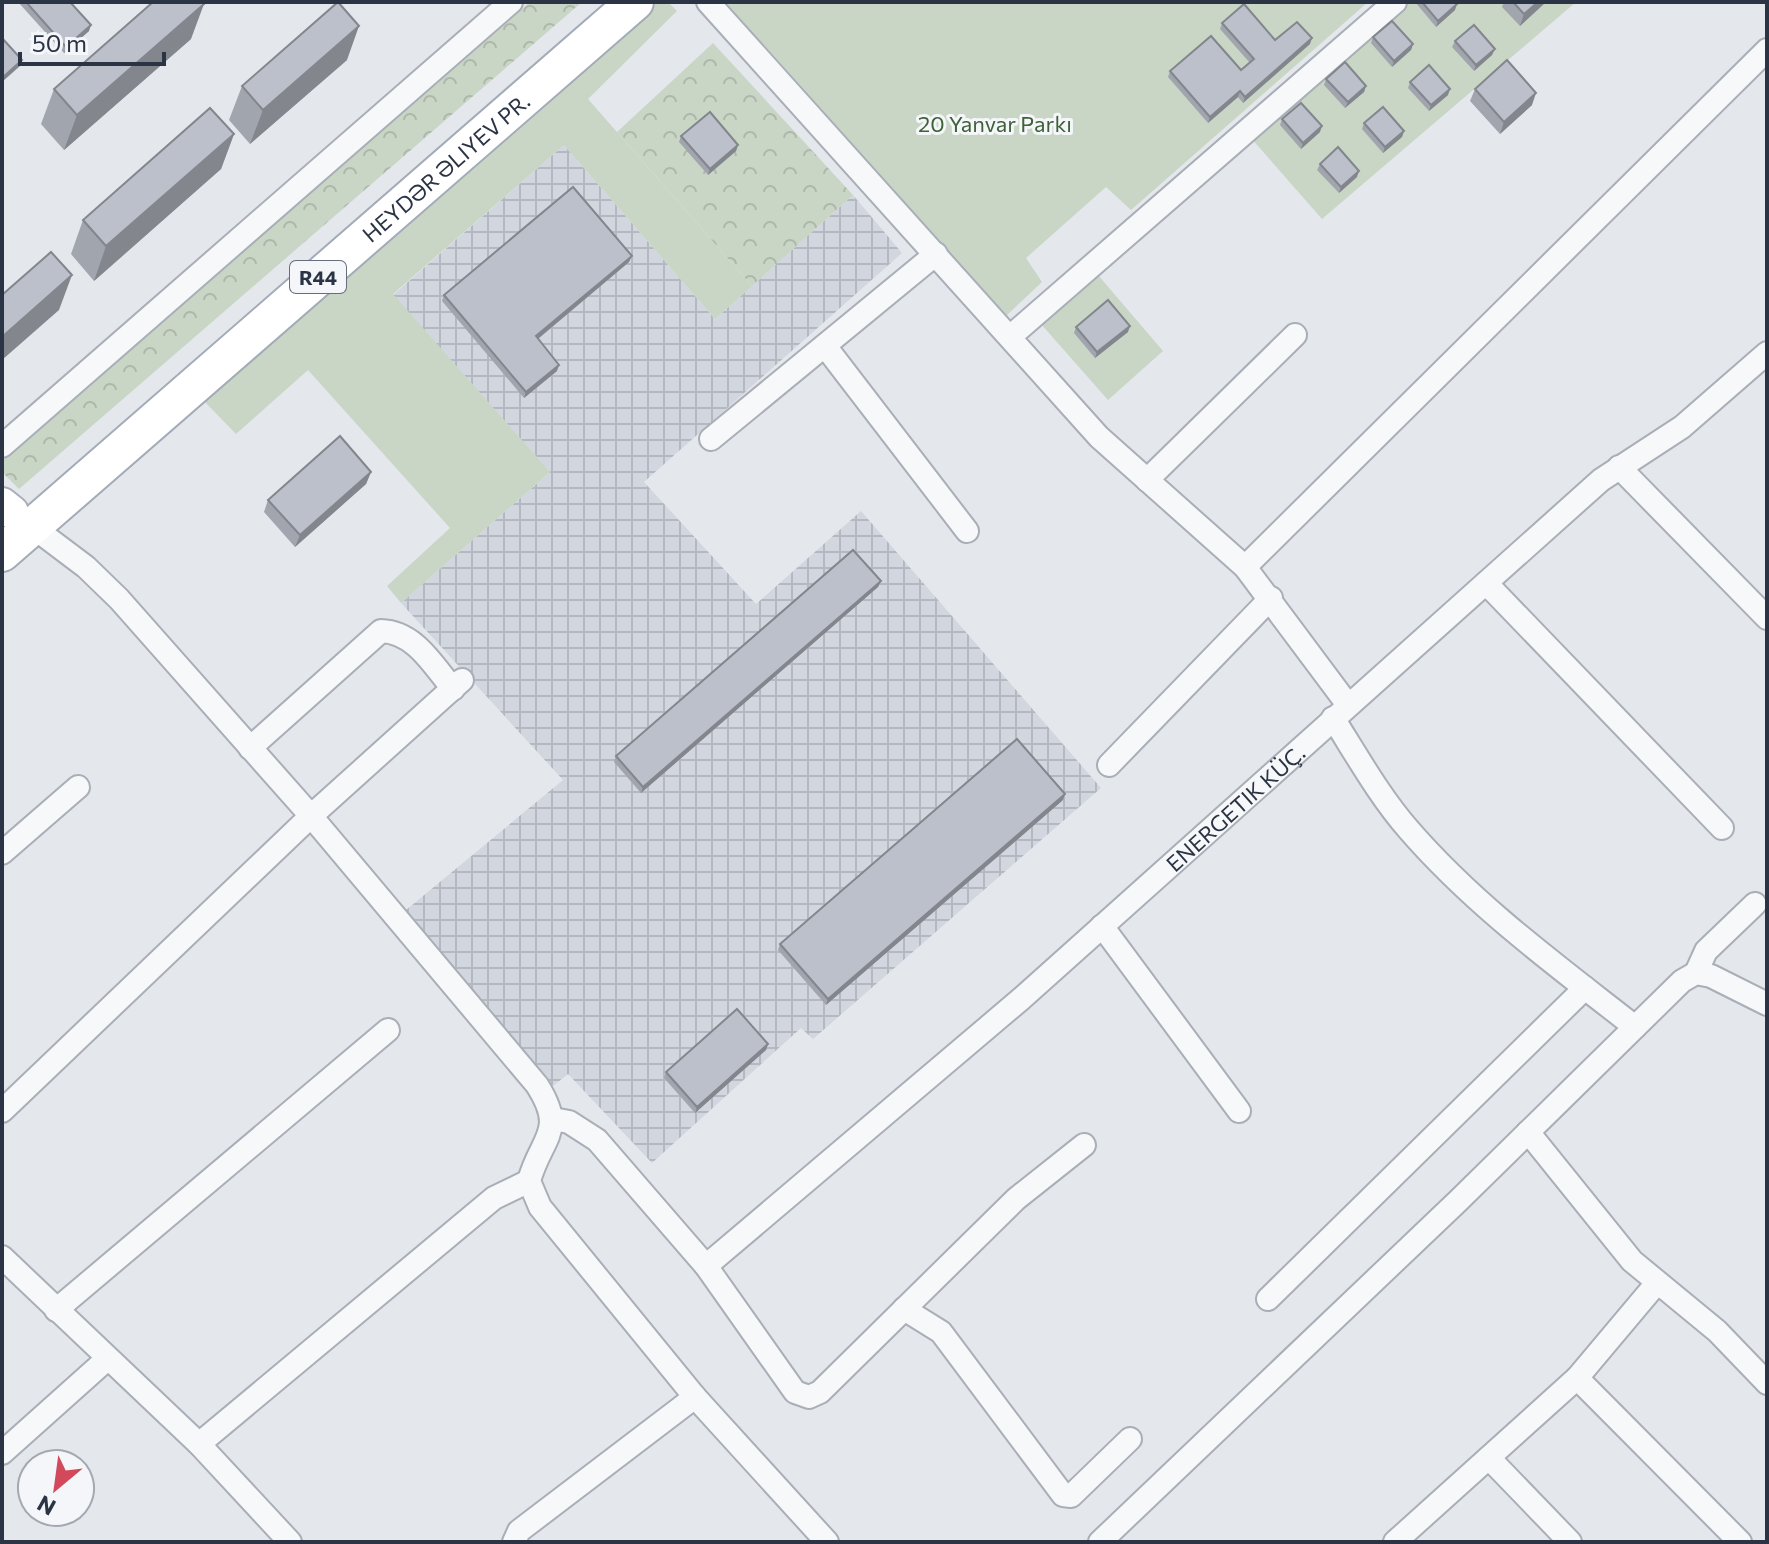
<svg xmlns="http://www.w3.org/2000/svg" width="1769" height="1544" viewBox="0 0 1769 1544" font-family="Commissioner,sans-serif">
	<style>
		.industrial { fill: url(#industrial-grid) }
		.green { fill: #c9d6c5 }
		.forest { fill: url(#forest-crowns) }
		.lines { fill: none; stroke-linecap: round; stroke-linejoin: round }
		.street-casing { stroke: #a9aeb7; stroke-width: 26 }
		.secondary-casing { stroke: #a9aeb7; stroke-width: 36 }
		.primary-casing { stroke: #a3abb8; stroke-width: 40 }
		.street { stroke: #f7f8fa; stroke-width: 22 }
		.secondary { stroke: #fff; stroke-width: 32 }
		.primary { stroke: #fff; stroke-width: 36 }
		.wall { fill: #a1a5ae }
		.shaded-wall { fill: #83868d }
		.building { fill: #bbc0ca; stroke: #83868d; stroke-width: 2 }
		.labels { text-anchor: middle; dominant-baseline: central; stroke-width: 6; stroke-linejoin: round; paint-order: stroke }
		.shield { fill: #f4f6f9; stroke: #676e7b; stroke-width: 2 }
		.shield-label { font-size: 20px; font-weight: bold; fill: #2b3445 }
		.park-label { font-size: 22px; fill: #3f6138; stroke: #f4f6f9 }
		.street-label { font-size: 22px; fill: #2b3445; stroke: #f4f6f9 }
	</style>
	<defs>
		<pattern id="industrial-grid" width="8" height="8" patternUnits="userSpaceOnUse" patternTransform="scale(2)"><rect width="8" height="8" fill="#d2d6de"/><path d="M0 4h8M4 0v8" fill="none" stroke="#b4b8c0"/></pattern>
		<pattern id="forest-crowns" width="20" height="18" patternUnits="userSpaceOnUse" patternTransform="scale(2)"><rect width="20" height="18" fill="#c9d6c5"/><path d="M2 6a3 3 0 1 1 6 0M12 15a3 3 0 1 1 6 0" fill="none" stroke="#adb8ab"/></pattern>
	</defs>
	<rect width="100%" height="100%" fill="#e4e7ec"/>
	<path class="industrial" d="M 564,145 L 715,319 L 853,195 L 902,253 L 644,482 L 756,604 L 861,511 L 1101,788 L 813,1039 L 801,1028 L 652,1163 L 568,1074 L 553,1086 L 406,910 L 563,780 L 401,603 L 550,472 L 393,295 Z"/>
	<path class="green" d="M 658,2 L 668,2 L 677,11 L 588,99 L 752,286 L 715,319 L 564,145 L 393,294 L 550,472 L 401,603 L 387,586 L 450,528 L 308,370 L 236,434 L 202,399 Z
		M 725,2 L 1368,2 L 1131,210 L 1106,187 L 1026,258 L 1042,282 L 1006,316 Z
		M 1406,2 L 1576,2 L 1322,219 L 1251,138 Z
		M 1098,275 L 1163,351 L 1108,400 L 1041,324 Z"/>
	<path class="forest" d="M 530,2 L 582,2 L 19,489 L 2,472 L 2,461 Z
		M 713,43 L 853,195 L 752,286 L 617,132 Z"/>
	<g class="lines">
		<g class="street-casing">
			<g id="street">
				<path d="M 708,2 L 1099,437 L 1245,567 L 1348,705"/>
				<path d="M 1011,336 L 1395,2"/>
				<path d="M 825,346 L 967,531"/>
				<path d="M 711,439 L 936,254"/>
				<path d="M 2,446 L 511,2"/>
				<path d="M 1619,467 L 1767,618"/>
				<path d="M 1147,480 L 1295,335"/>
				<path d="M 25,521 L 86,567 L 119,599 L 311,816 L 537,1085 C 567,1132 541,1137 529,1181 L 540,1207 L 695,1397 L 827,1542"/>
				<path d="M 1245,567 L 1767,50"/>
				<path d="M 1486,583 L 1722,828"/>
				<path d="M 1333,718 C 1357,756 1380,797 1409,830 C 1475,906 1556,965 1635,1027"/>
				<path d="M 250,748 L 381,631 C 415,632 433,665 453,689"/>
				<path d="M 1109,765 L 1271,598"/>
				<path d="M 2,853 L 78,787"/>
				<path d="M 1102,926 L 1239,1111"/>
				<path d="M 1696,973 L 1706,951 L 1755,904"/>
				<path d="M 2,1111 L 311,816 L 462,680"/>
				<path d="M 553,1119 L 569,1122 L 597,1140 L 706,1266 L 795,1392 L 809,1397 L 820,1392 L 1016,1199 L 1084,1145"/>
				<path d="M 1528,1132 L 1632,1261 L 1717,1331 L 1767,1383"/>
				<path d="M 2,1257 L 199,1444 L 290,1542"/>
				<path id="s1" d="M 706,1266 L 1021,999 L 1601,480 L 1682,427 L 1767,353"/>
				<path d="M 1268,1299 L 1585,988"/>
				<path d="M 904,1309 L 941,1332 L 1063,1495 L 1071,1496 L 1130,1439"/>
				<path d="M 56,1310 L 388,1030"/>
				<path d="M 1577,1378 L 1740,1542"/>
				<path d="M 199,1444 L 494,1198 L 529,1181"/>
				<path d="M 2,1453 L 106,1360"/>
				<path d="M 1489,1458 L 1570,1542"/>
				<path d="M 514,1542 L 519,1531 L 695,1397"/>
				<path d="M 1100,1542 L 1458,1201 L 1682,981 L 1696,973 L 1711,976 L 1767,1004"/>
				<path d="M 1395,1542 L 1577,1378 L 1656,1284"/>
			</g>
		</g>
		<g class="secondary-casing">
			<path id="secondary" d="M 2,504 L 12,512"/>
		</g>
		<g class="primary-casing">
			<g id="primary">
				<path id="s2" d="M 2,553 L 635,2"/>
			</g>
		</g>
		<use href="#street" class="street"/>
		<use href="#secondary" class="secondary"/>
		<use href="#primary" class="primary"/>
	</g>
	<path class="wall" d="M 18,2 L 70,2 L 89,31 L 64,53 Z
		M 1415,2 L 1455,2 L 1455,10 L 1436,27 Z
		M 1504,2 L 1546,2 L 1520,26 L 1502,7 Z
		M 1222,23 L 1275,40 L 1310,44 L 1243,103 L 1238,97 L 1208,123 L 1168,77 L 1170,71 L 1241,70 L 1250,63 L 1220,29 Z
		M 1373,37 L 1413,44 L 1411,50 L 1392,67 L 1371,43 Z
		M 191,39 L 64,150 L 41,124 L 54,89 Z
		M 1455,41 L 1492,55 L 1474,71 L 1452,47 Z
		M 347,60 L 250,144 L 229,120 L 242,86 Z
		M 1326,79 L 1366,86 L 1364,92 L 1345,108 L 1324,85 Z
		M 1410,82 L 1448,95 L 1429,111 L 1408,88 Z
		M 1475,89 L 1532,105 L 1500,134 L 1470,101 Z
		M 1282,119 L 1320,132 L 1301,149 L 1280,125 Z
		M 1364,123 L 1404,131 L 1402,137 L 1383,153 L 1362,129 Z
		M 234,134 L 221,169 L 94,281 L 71,254 L 83,220 Z
		M 681,136 L 738,145 L 736,151 L 708,175 L 679,142 Z
		M 1320,164 L 1357,177 L 1339,193 L 1317,170 Z
		M 629,262 L 538,339 L 557,371 L 524,398 L 442,301 L 444,295 Z
		M 1076,327 L 1128,332 L 1095,358 L 1074,333 Z
		M 371,472 L 366,484 L 295,547 L 264,512 L 268,500 Z
		M 881,581 L 878,587 L 641,793 L 614,762 L 616,756 Z
		M 1063,800 L 826,1005 L 778,950 L 780,944 Z
		M 768,1044 L 766,1050 L 695,1113 L 664,1078 L 666,1072 Z"/>
	<path class="shaded-wall" d="M 1538,2 L 1546,2 L 1520,26 L 1524,14 Z
		M 204,4 L 191,39 L 64,150 L 77,115 Z
		M 1457,4 L 1455,10 L 1436,27 L 1438,21 Z
		M 91,25 L 89,31 L 64,53 L 66,47 Z
		M 359,26 L 347,60 L 250,144 L 263,110 Z
		M 1312,38 L 1310,44 L 1243,103 L 1245,97 Z
		M 1413,44 L 1411,50 L 1392,67 L 1394,61 Z
		M 1495,49 L 1492,55 L 1474,71 L 1476,65 Z
		M 22,60 L 20,66 L 2,82 L 2,78 Z
		M 1366,86 L 1364,92 L 1345,108 L 1348,102 Z
		M 1450,89 L 1448,95 L 1429,111 L 1431,105 Z
		M 1240,91 L 1238,97 L 1208,123 L 1210,117 Z
		M 1536,93 L 1532,105 L 1500,134 L 1504,122 Z
		M 1322,126 L 1320,132 L 1301,149 L 1303,143 Z
		M 1404,131 L 1402,137 L 1383,153 L 1385,147 Z
		M 234,134 L 221,169 L 94,281 L 106,246 Z
		M 738,145 L 736,151 L 708,175 L 710,169 Z
		M 1359,171 L 1357,177 L 1339,193 L 1341,187 Z
		M 632,256 L 629,262 L 534,342 L 536,336 Z
		M 72,275 L 59,310 L 2,360 L 2,337 Z
		M 1130,326 L 1128,332 L 1095,358 L 1097,352 Z
		M 559,365 L 557,371 L 524,398 L 526,392 Z
		M 371,472 L 366,484 L 295,547 L 300,535 Z
		M 881,581 L 878,587 L 641,793 L 643,787 Z
		M 1065,794 L 1063,800 L 826,1005 L 828,999 Z
		M 768,1044 L 766,1050 L 695,1113 L 697,1107 Z"/>
	<path class="building" d="M 26,2 L 70,2 L 91,25 L 66,47 Z
		M 153,2 L 202,2 L 204,4 L 77,115 L 54,89 Z
		M 338,2 L 359,26 L 263,110 L 242,86 Z
		M 1422,2 L 1455,2 L 1457,4 L 1438,21 Z
		M 1513,2 L 1538,2 L 1524,14 Z
		M 1244,4 L 1275,40 L 1297,22 L 1312,38 L 1245,97 L 1240,91 L 1210,117 L 1170,71 L 1211,36 L 1241,70 L 1254,59 L 1222,23 Z
		M 1392,21 L 1413,44 L 1394,61 L 1373,37 Z
		M 1474,25 L 1495,49 L 1476,65 L 1455,41 Z
		M 2,38 L 22,60 L 2,78 Z
		M 1507,60 L 1536,93 L 1504,122 L 1475,89 Z
		M 1345,62 L 1366,86 L 1348,102 L 1326,79 Z
		M 1429,65 L 1450,89 L 1431,105 L 1410,82 Z
		M 1301,103 L 1322,126 L 1303,143 L 1282,119 Z
		M 1383,107 L 1404,131 L 1385,147 L 1364,123 Z
		M 210,108 L 234,134 L 106,246 L 83,220 Z
		M 710,112 L 738,145 L 710,169 L 681,136 Z
		M 1338,147 L 1359,171 L 1341,187 L 1320,164 Z
		M 573,187 L 632,256 L 536,336 L 559,365 L 526,392 L 444,295 Z
		M 51,252 L 72,275 L 2,337 L 2,295 Z
		M 1108,300 L 1130,326 L 1097,352 L 1076,327 Z
		M 340,436 L 371,472 L 300,535 L 268,500 Z
		M 853,550 L 881,581 L 643,787 L 616,756 Z
		M 1017,739 L 1065,794 L 828,999 L 780,944 Z
		M 737,1009 L 768,1044 L 697,1107 L 666,1072 Z"/>
	<g class="labels">
		<rect class="shield" x="290" y="261" width="56" height="32" rx="6"/>
		<g class="shield-label">
			<text x="318" y="277">R44</text>
		</g>
		<g class="park-label">
			<text x="995" y="123">20 Yanvar Parkı</text>
		</g>
		<g class="street-label">
			<text stroke="none"><textPath href="#s2" startOffset="588">HEYDƏR ƏLIYEV PR.</textPath></text>
			<text stroke="none"><textPath href="#s1" startOffset="700">ENERGETIK KÜÇ.</textPath></text>
		</g>
	</g>
	<rect width="1769" height="1544" fill="none" stroke="#2b3445" stroke-width="8"/>
	<g transform="translate(56 1488) rotate(209)"><circle r="38" fill="#f4f6f9" stroke="#a4a8b1" stroke-width="2"/>
	<path d="M0-6L14 30L0 20L-14 30Z" fill="#d1495b"/>
	<text y="-12" font-size="22" font-weight="bold" text-anchor="middle" fill="#2b3445">N</text>
	</g>
	<path d="M20 52v12h144v-12" fill="none" stroke="#2b3445" stroke-width="4"/>
	<text x="32" y="52" font-size="24" fill="#2b3445" stroke="#f4f6f9" stroke-width="6" paint-order="stroke">50 m</text>
</svg>
